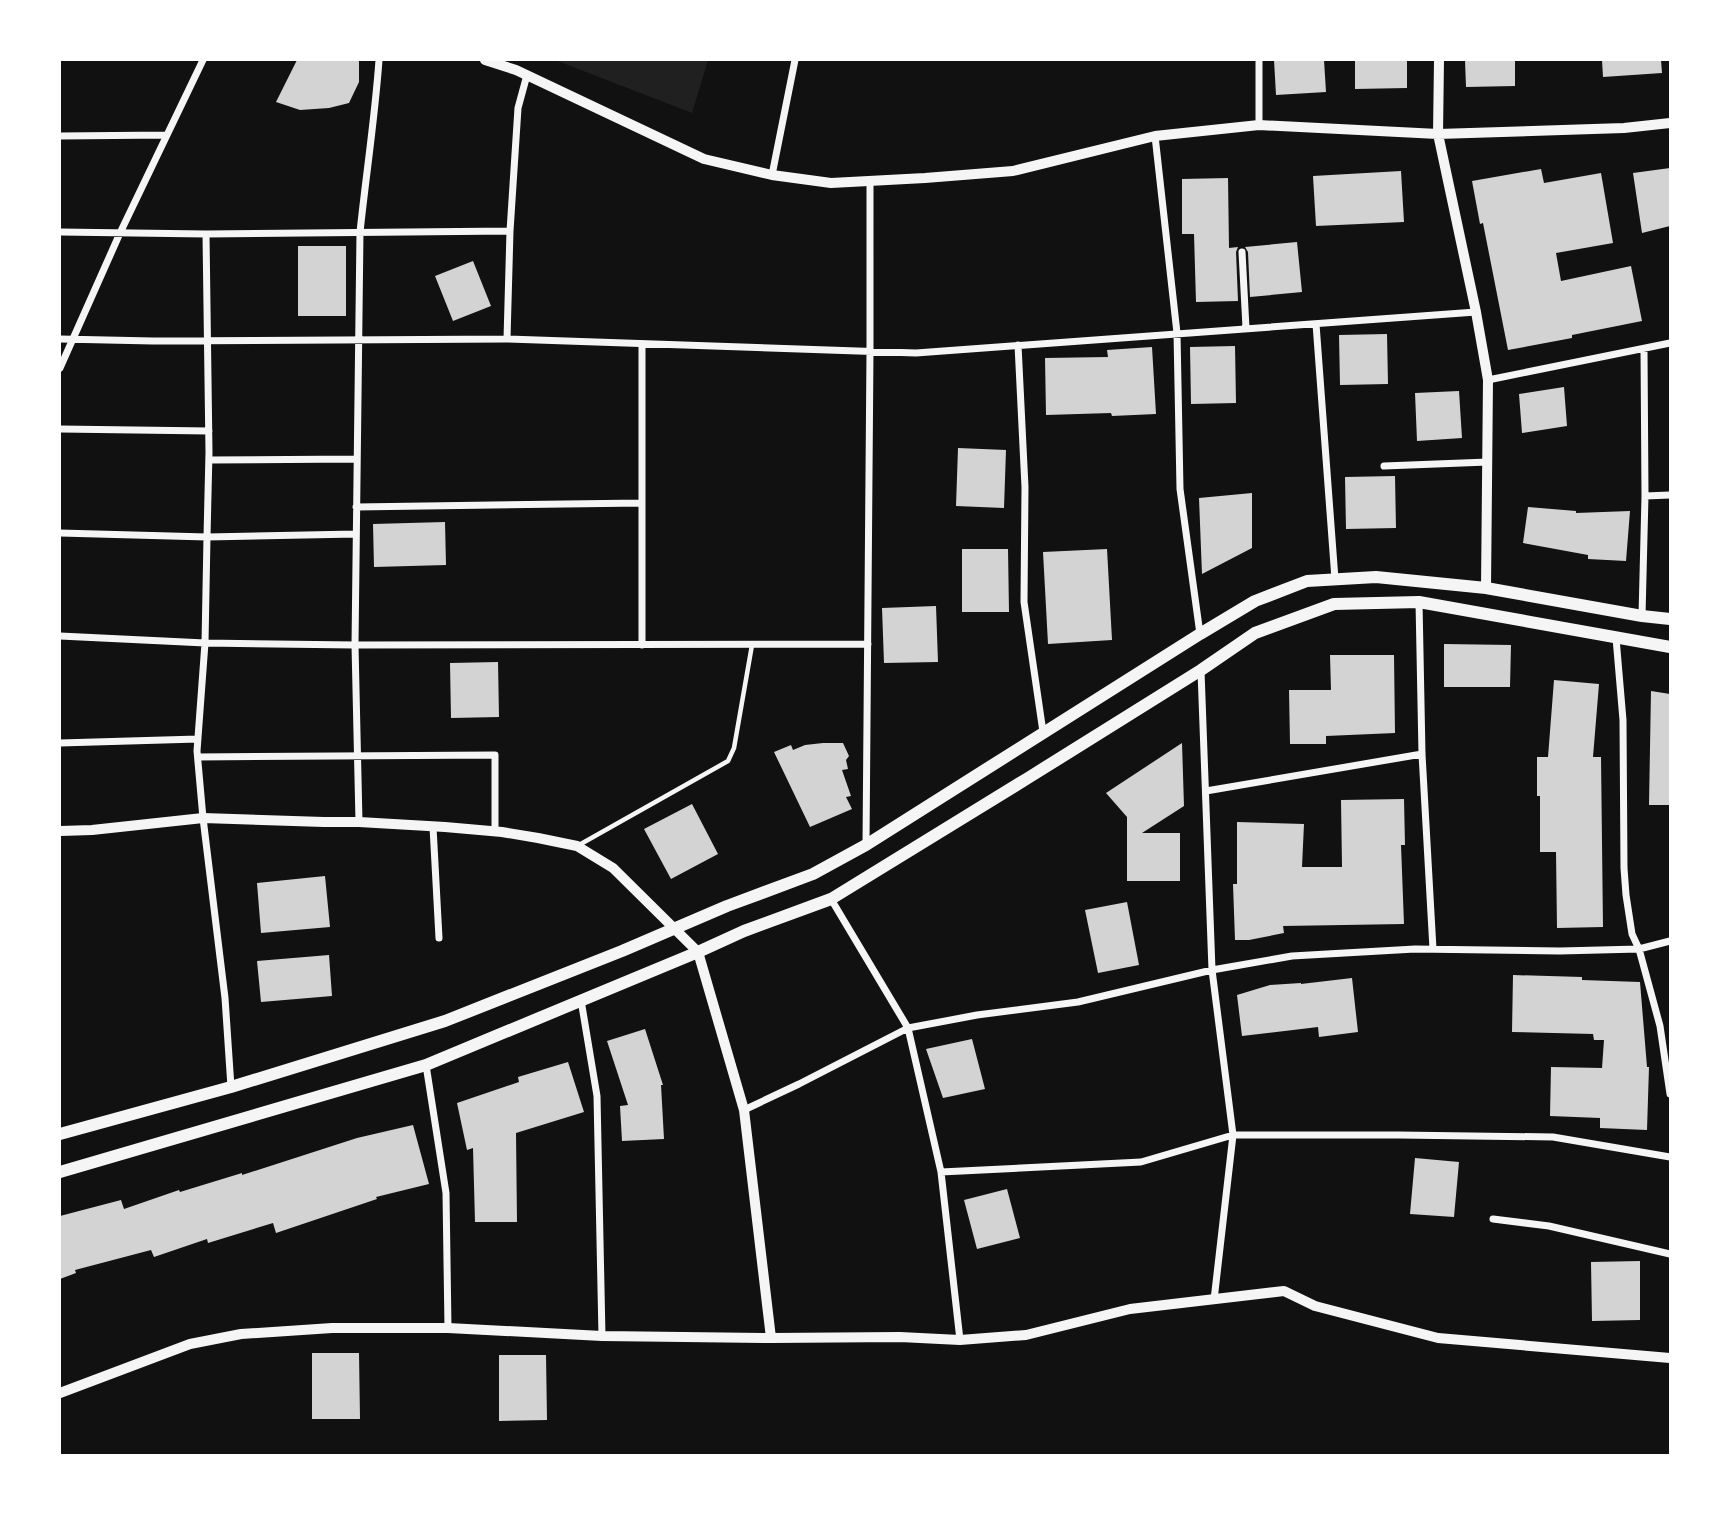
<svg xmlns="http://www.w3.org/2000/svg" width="1730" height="1515" viewBox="0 0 1730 1515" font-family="Arial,sans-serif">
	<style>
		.green { fill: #202020 }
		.building { fill: #d3d3d3 }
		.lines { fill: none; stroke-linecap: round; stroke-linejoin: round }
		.service { stroke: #f5f5f5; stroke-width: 4.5 }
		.minor { stroke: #f5f5f5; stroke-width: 7 }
		.tertiary { stroke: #f5f5f5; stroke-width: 10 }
		.secondary { stroke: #f5f5f5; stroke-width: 12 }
	</style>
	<rect width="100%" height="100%" fill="#111"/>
	<path class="green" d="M 555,60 L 708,60 L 692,113 Z"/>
	<path class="building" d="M 297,60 L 359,60 L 359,82 L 349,103 L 329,108 L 300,110 L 276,102 Z
		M 1274,60 L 1324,60 L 1326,92 L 1276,95 Z
		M 1355,60 L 1407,60 L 1407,88 L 1355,89 Z
		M 1465,60 L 1515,60 L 1515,86 L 1466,87 Z
		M 1602,60 L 1661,60 L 1662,73 L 1603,77 Z
		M 1670,168 L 1670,226 L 1642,233 L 1633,173 Z
		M 1541,169 L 1544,183 L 1601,173 L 1613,243 L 1556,253 L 1561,281 L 1631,266 L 1642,321 L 1572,335 L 1572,338 L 1508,350 L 1483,223 L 1480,224 L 1472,181 Z
		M 1401,171 L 1404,222 L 1316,226 L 1313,176 Z
		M 1228,178 L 1229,248 L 1238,247 L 1236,252 L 1238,301 L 1196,302 L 1194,234 L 1182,234 L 1182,179 Z
		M 1297,242 L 1302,292 L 1250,297 L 1248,252 L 1245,247 Z
		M 298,246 L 346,246 L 346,316 L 298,316 Z
		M 473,261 L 491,306 L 453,321 L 435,276 Z
		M 1387,334 L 1388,384 L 1340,385 L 1339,335 Z
		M 1235,346 L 1236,403 L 1191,404 L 1190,347 Z
		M 1152,347 L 1156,414 L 1112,416 L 1111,413 L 1046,415 L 1045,358 L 1108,357 L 1107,350 Z
		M 1564,387 L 1567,426 L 1522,433 L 1519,394 Z
		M 1459,391 L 1462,438 L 1417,441 L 1415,393 Z
		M 958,448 L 1006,450 L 1004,508 L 956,506 Z
		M 1395,476 L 1396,528 L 1346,529 L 1345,477 Z
		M 1252,493 L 1252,548 L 1202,574 L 1199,498 Z
		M 1528,507 L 1576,511 L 1576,513 L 1630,511 L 1626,561 L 1588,559 L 1588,555 L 1523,543 Z
		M 445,522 L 446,565 L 374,567 L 373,524 Z
		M 962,549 L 1008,549 L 1009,612 L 962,612 Z
		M 1107,549 L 1112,640 L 1048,644 L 1043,552 Z
		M 936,606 L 938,662 L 884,663 L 882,608 Z
		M 1444,644 L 1511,645 L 1510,687 L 1444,687 Z
		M 1330,655 L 1394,655 L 1395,733 L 1326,736 L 1326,744 L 1290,744 L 1289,690 L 1331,690 Z
		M 498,662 L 499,717 L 451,718 L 450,663 Z
		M 1554,680 L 1599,684 L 1593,757 L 1601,757 L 1603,927 L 1557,928 L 1556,852 L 1540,852 L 1540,796 L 1537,796 L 1537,757 L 1548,757 Z
		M 1651,691 L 1670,694 L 1670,805 L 1649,805 Z
		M 823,743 L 843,743 L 849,756 L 846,760 L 848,769 L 842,770 L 851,796 L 846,797 L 852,809 L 810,827 L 774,752 L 791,745 L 793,750 L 805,745 Z
		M 1182,743 L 1184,806 L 1142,833 L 1180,833 L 1180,881 L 1127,881 L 1127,817 L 1106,793 Z
		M 1404,799 L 1405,845 L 1401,845 L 1404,924 L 1283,926 L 1284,933 L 1249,940 L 1235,940 L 1233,884 L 1237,884 L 1237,822 L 1304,824 L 1302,867 L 1342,867 L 1341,800 Z
		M 692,804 L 718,854 L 671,879 L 644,829 Z
		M 325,876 L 330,927 L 261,933 L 257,883 Z
		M 1127,902 L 1139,965 L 1098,973 L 1085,910 Z
		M 329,955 L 332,996 L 261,1002 L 257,961 Z
		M 1513,975 L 1582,977 L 1582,980 L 1640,982 L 1647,1067 L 1649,1067 L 1647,1130 L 1600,1128 L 1600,1118 L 1550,1116 L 1551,1067 L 1602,1068 L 1604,1040 L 1594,1040 L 1593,1034 L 1512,1032 Z
		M 1352,978 L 1358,1032 L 1319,1037 L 1318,1027 L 1242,1036 L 1237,995 L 1270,985 L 1301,983 L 1301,984 Z
		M 645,1029 L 663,1085 L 661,1085 L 664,1139 L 622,1141 L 620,1106 L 628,1105 L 607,1041 Z
		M 972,1039 L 985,1089 L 943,1098 L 926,1049 Z
		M 568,1062 L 584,1112 L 516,1133 L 517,1222 L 475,1222 L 473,1148 L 467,1150 L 457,1103 L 519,1082 L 518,1077 Z
		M 413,1125 L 429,1184 L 376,1197 L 377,1199 L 276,1233 L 273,1223 L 208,1243 L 207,1239 L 154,1257 L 151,1250 L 75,1270 L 76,1273 L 60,1279 L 60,1216 L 121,1200 L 124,1209 L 179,1190 L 180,1192 L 242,1173 L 242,1175 L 357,1138 Z
		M 1415,1158 L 1459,1162 L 1454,1217 L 1410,1214 Z
		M 1007,1189 L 1020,1238 L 977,1249 L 964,1200 Z
		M 1640,1261 L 1640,1320 L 1592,1321 L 1591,1262 Z
		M 312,1353 L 359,1353 L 360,1419 L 312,1419 Z
		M 499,1355 L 546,1355 L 547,1420 L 499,1421 Z"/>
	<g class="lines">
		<path class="service" d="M 579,845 L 728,761 L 734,748 L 752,645"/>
		<path class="minor" d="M 1259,60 L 1259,125
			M 60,136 L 167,135
			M 1155,136 L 1177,333 L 1180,489 L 1200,634
			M 772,175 L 795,60
			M 60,232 L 206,234 L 510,231
			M 206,234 L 209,452 L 207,537 L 205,643 L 197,751 L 203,818 L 225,998 L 231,1087
			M 1242,252 L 1246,328
			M 1316,324 L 1335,579
			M 60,339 L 153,341 L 507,339 L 916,353 L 1476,312
			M 507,339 L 510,231 L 518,108 L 527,75
			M 642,344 L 642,645
			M 1018,345 L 1025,487 L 1024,602 L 1043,732
			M 60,368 L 120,233 L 203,60
			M 1488,380 L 1670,343
			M 60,429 L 209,431
			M 209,460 L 356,459
			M 1384,466 L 1488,462
			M 1645,496 L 1670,495
			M 356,507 L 642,503
			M 60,533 L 207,537 L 356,534
			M 1419,602 L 1422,754 L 1433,949
			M 1642,616 L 1645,496 L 1644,349
			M 60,636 L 205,643 L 355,645 L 868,644
			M 1616,638 L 1623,720 L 1624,868 L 1626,895 L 1632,934 L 1639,949 L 1660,1026 L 1670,1094
			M 1201,671 L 1212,970 L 1233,1135 L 1214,1300
			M 60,743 L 198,739
			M 198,757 L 495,755 L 495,832
			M 1206,791 L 1422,754
			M 359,822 L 355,645 L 360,232 C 366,175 375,117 379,60
			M 433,827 L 439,938
			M 866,845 L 870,351 L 870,181
			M 831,899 L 908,1028 L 941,1172 L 960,1340
			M 581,1000 L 597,1096 L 602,1336
			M 426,1065 L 446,1193 L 448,1328
			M 744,1110 L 799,1084 L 908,1028 L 977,1015 L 1078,1002 L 1212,970 L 1292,956 L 1415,949 L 1560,951 L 1639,949 L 1670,941
			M 941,1172 L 1141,1162 L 1233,1135 L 1399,1135 L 1553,1137 L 1670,1157
			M 1493,1219 L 1549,1226 L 1670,1254"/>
		<path class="tertiary" d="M 485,60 L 516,70 L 704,159 L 772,175 L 831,183 L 925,178 L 1013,171 L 1155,136 L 1259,125 L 1438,134 L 1624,128 L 1670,123
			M 1439,60 L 1438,134 L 1476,312 L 1488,380 L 1486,588
			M 60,831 L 92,830 L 203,818 L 324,822 L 359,822 L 445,827 L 502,832 L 538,838 L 577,846 L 613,868 L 698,952 L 744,1110 L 771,1338
			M 60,1393 L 190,1344 L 241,1334 L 332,1328 L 448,1328 L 602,1336 L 771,1338 L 900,1337 L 960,1340 L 1026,1335 L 1130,1309 L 1284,1291 L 1315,1306 L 1438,1338 L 1670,1358"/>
		<path class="secondary" d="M 60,1134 L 231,1087 L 445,1021 L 622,951 L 727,906 L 813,874 L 866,845 L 1200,634 L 1255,601 L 1307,581 L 1376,577 L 1486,588 L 1642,616 L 1670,619
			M 60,1172 L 426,1065 L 698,952 L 744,931 L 831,899 L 1028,778 L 1201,670 L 1255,633 L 1334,604 L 1419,602 L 1670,647"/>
	</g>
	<rect width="1730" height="1515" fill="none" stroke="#ffffff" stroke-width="122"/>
</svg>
